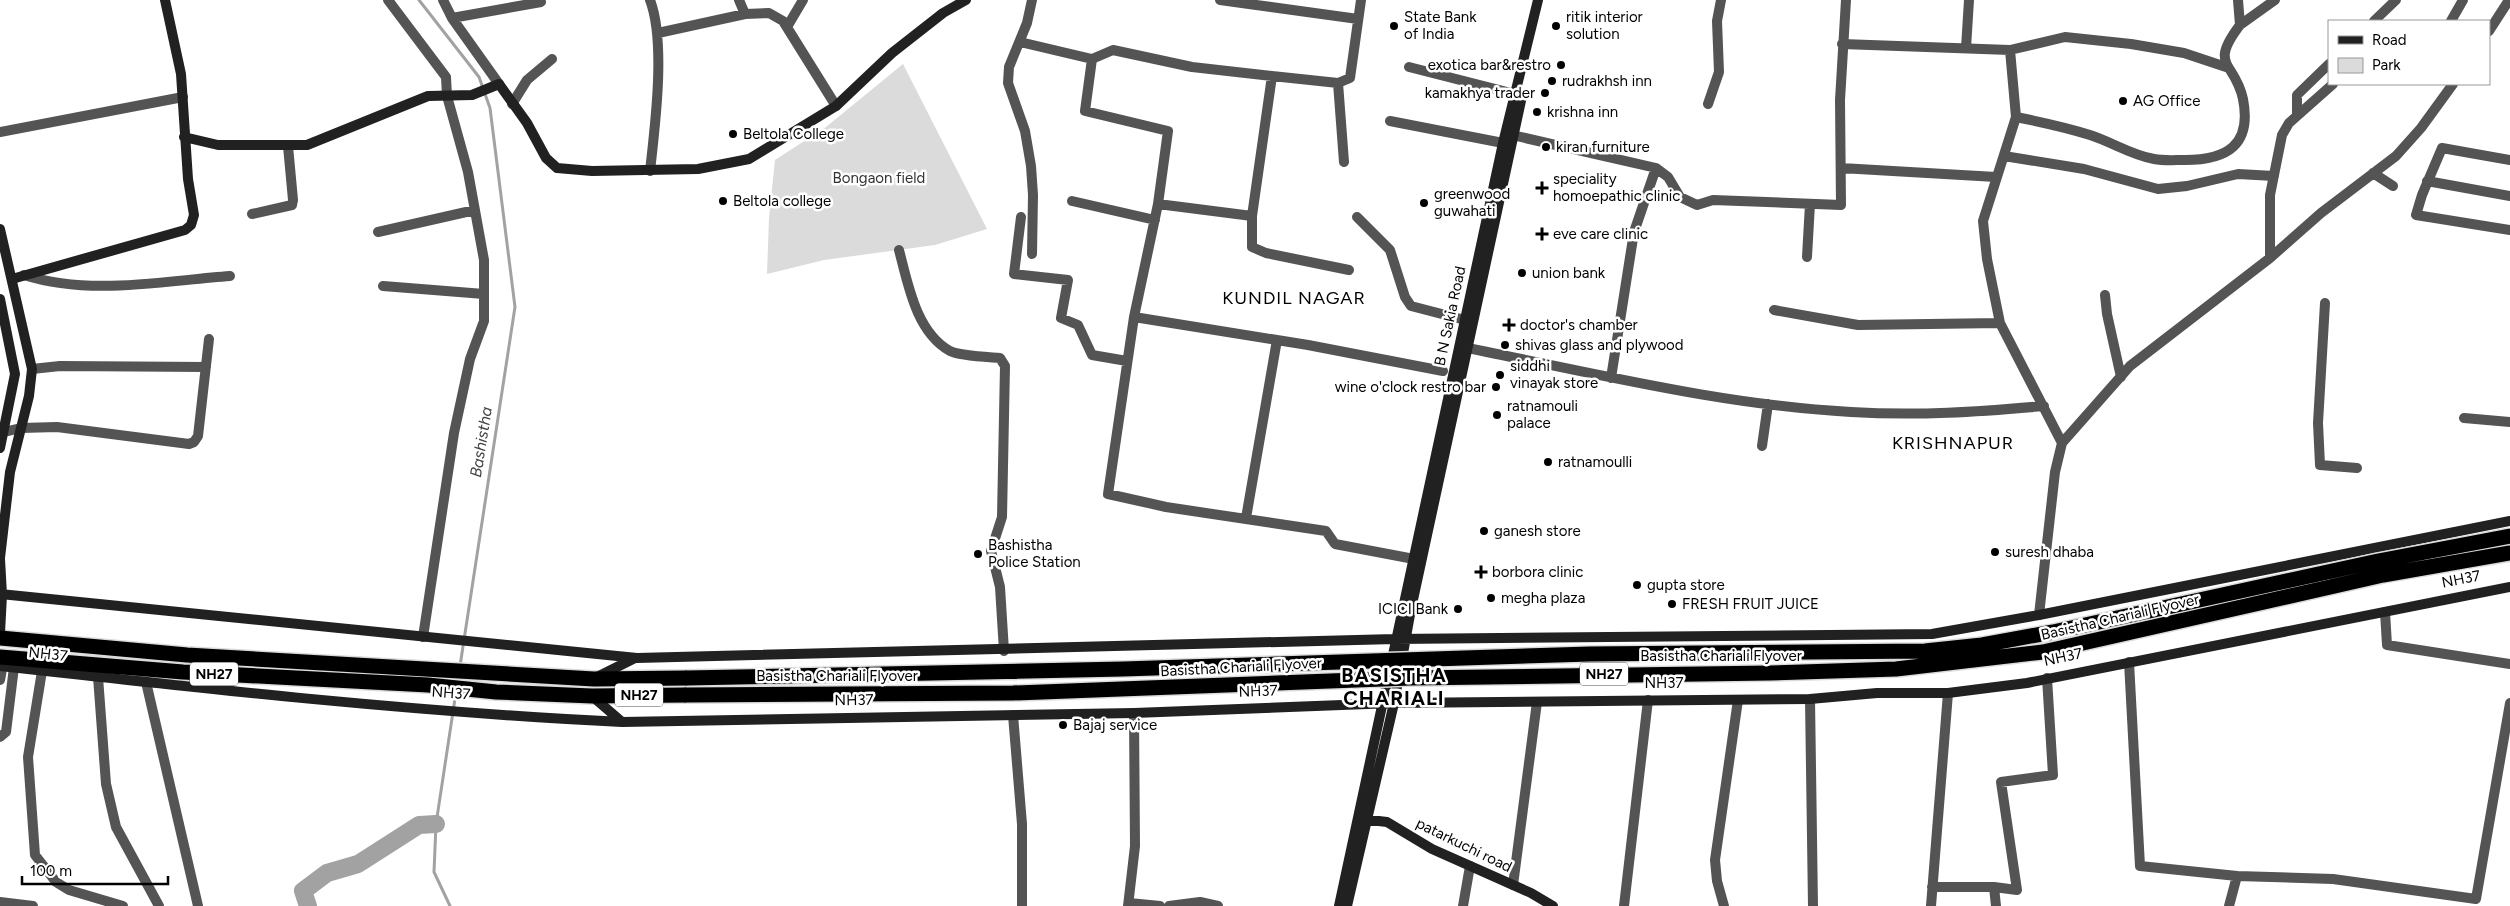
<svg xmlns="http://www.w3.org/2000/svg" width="2510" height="906" viewBox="0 0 2510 906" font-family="Figtree,sans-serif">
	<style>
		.green { fill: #dbdbdb }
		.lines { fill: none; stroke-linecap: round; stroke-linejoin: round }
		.stream { stroke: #a2a2a2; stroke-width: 3 }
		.river { stroke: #a2a2a2; stroke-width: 18 }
		.highway-casing { stroke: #dbdbdb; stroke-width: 18 }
		.street { stroke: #545454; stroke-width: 10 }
		.secondary { stroke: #212121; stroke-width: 10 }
		.highway { stroke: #000; stroke-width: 15 }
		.highway-bridge-casing { stroke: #dbdbdb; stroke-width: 18; stroke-linecap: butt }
		.highway-bridge { stroke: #000; stroke-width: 15 }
		.poi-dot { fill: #000; stroke: #fff; stroke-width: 2 }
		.labels { text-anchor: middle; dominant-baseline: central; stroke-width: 5; stroke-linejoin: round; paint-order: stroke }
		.shield { fill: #fff; stroke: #4c4c4c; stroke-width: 1 }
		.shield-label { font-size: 14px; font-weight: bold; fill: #000 }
		.poi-label { font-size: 15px; fill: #000; stroke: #fff; text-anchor: start }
		.park-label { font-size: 15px; fill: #323232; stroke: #fff }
		.street-label { font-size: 15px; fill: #000; stroke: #fff }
		.water-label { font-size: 16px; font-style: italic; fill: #434343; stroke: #fff }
		.quarter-label { font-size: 18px; letter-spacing: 1px; fill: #000; stroke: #fff }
		.district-label { font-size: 20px; font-weight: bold; letter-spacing: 1px; fill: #000; stroke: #fff }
	</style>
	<rect width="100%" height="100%" fill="#fff"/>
	<path class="green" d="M 903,64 L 987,229 L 935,245 L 824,260 L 767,274 L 769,218 L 775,160 L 826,127 Z"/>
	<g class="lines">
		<path class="stream" d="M 419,0 L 479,77 L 490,108 L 515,307 L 460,666
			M 450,906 L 434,872 L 436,824 L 456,692"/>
		<path class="river" d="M 308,906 L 303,891 L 327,873 L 358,864 L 419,825 L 436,824"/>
		<g class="highway-casing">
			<path id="highway" d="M 0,638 L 187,655 L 594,679 L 687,678
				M 0,657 L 183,672 L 428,685 L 496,692 L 592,696 L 686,695"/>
		</g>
		<path class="street" d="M 388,0 L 446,77 L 447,96 L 468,172 L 484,260 L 484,321 L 470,359 L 454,433 L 423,637
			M 443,0 L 452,18 L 499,84
			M 739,0 L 745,14
			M 1032,0 L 1027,23 L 1009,67 L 1008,83 L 1025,131 L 1031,166 L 1033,195 L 1032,254
			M 1220,0 L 1358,19
			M 452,18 L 541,2
			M 2374,21 L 2396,0
			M 2451,21 L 2463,0
			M 2240,25 L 2275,0
			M 787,27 L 803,0
			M 2489,31 L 2509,0
			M 658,33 L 745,14 L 769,13 L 783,21 L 836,106
			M 1020,42 L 1092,59 L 1113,50 L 1192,67 L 1272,76
			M 1842,44 L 2010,50 L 2065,37 L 2131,44 L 2184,53 L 2226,67
			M 1966,48 L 1969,0
			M 2010,50 L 2016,117 L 1983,221 L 1987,259 L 2000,323 L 2062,443 L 2055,472 L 2039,615
			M 1092,59 L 1085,111 L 1168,131 L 1158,204 L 1134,317 L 1108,494 L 1166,507 L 1326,531 L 1335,544 L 1414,559
			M 1409,67 L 1515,94
			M 1338,83 L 1350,78 L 1361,0
			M 512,104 L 527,80 L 552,59
			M 1708,104 L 1719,72 L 1717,21 L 1721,0
			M 2297,115 L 2297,95 L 2329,64
			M 2016,117 C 2041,122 2065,127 2090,135 C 2112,142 2131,155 2154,159 C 2164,161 2175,160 2185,160 C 2227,160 2252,145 2243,99 C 2235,61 2208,67 2240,25 L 2238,0
			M 1390,121 L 1503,143
			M 0,132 L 183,97
			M 1512,135 L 1656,168 L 1668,177 L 1680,197 L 1697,205 L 1713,200 L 1841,205 L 1840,100 L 1846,0
			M 2004,156 L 2084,169 L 2158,189 L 2187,186 L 2238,174 L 2274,176
			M 2510,160 L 2442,148 L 2422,195 L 2416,215 L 2510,230
			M 1841,168 L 1996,177
			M 650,171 C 655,126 666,42 650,0
			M 2373,173 L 2393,186
			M 2427,181 L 2510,196
			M 1072,201 L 1155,220
			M 1158,204 L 1252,216 L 1272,76 L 1338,83 L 1344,162
			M 252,214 L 292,205 L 293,200 L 288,146
			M 1252,216 L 1252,247 L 1266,253 L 1349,270
			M 1021,217 L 1014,274 L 1068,280 L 1061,318 L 1078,325 L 1092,355 L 1127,361
			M 1357,217 L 1390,250 L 1405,297 L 1411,306 L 1465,320
			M 378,232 L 475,210
			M 899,250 C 908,284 916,332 950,351 C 960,356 988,357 1000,358 L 1005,366 L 1002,517 L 991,551 L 1000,587 L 1004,651
			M 1807,257 L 1810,204
			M 2270,258 L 2270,195 L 2282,135 L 2289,123 L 2333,84
			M 24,275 C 90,296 162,281 230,276
			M 383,286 L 484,294
			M 2105,295 L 2107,314 L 2121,377
			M 2325,303 L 2318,423 L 2320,465 L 2357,468
			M 1774,310 L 1858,325 L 2000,323
			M 1134,317 L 1308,345 L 1443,371
			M 1467,348 C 1595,373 1721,405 1851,412 C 1917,416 1978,412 2044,406
			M 32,369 L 60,366 L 206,367
			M 1611,378 L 1634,232 L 1656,168
			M 2464,418 L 2510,422
			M 0,433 L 21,428 L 57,427 L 189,444 L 194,442 L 198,436 L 209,339
			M 2062,443 L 2130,366 L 2270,258 L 2321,213 L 2396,156 L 2421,128 L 2453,84
			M 1762,446 L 1768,404
			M 1246,518 L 1277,340
			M 2385,612 L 2387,645 L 2510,664
			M 2129,662 L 2140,866 L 2237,876 L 2229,906
			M 42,671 L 28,757 L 35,855 L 56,882 L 69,890 L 123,906
			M 98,677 L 106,784 L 116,827 L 159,906
			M 0,680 L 4,658
			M 146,682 L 198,906
			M 1810,699 L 1813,906
			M 1013,715 L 1022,824 L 1022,906
			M 0,737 L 6,732 L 15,659
			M 2237,876 L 2333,879 L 2476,899 L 2510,703
			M 1513,885 L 1537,702
			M 1932,887 L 1994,887 L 2017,890 L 2001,782 L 2053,775 L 2047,678
			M 1994,887 L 1996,906
			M 0,902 L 33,906
			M 1129,903 L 1160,906
			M 1128,906 L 1135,846 L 1134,713
			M 1169,906 L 1200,902 L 1218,906
			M 1463,906 L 1470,866
			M 1624,906 L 1648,700
			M 1724,906 L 1717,881 L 1715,860 L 1738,700
			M 1931,906 L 1948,693"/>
		<path class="secondary" d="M 184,137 L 218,145 L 307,145 L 428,96 L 472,95 L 499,84 L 527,123 L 546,158 L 557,168 L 592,171 L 698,169 L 749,159 L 836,106 L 892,53 L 943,13 L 966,0
			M 0,229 L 32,369 L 29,396 L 10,472 L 0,558
			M 12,279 L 185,230 L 191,225 L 194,215 L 188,179 L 181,74 L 165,0
			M 0,299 L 15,374 L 0,448
			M 0,559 L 2,595 L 0,633
			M 0,594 L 637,658 L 1395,639 L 1932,634 L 2039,615 L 2510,521
			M 0,666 C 207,689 414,712 622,722 L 1134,713 L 1394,703 L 1810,699 L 1877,693 L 1948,693 L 2027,683 L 2510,587
			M 597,677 L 635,658
			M 592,696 L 622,722
			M 1362,819 L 1387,822 L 1432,849 L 1531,893 L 1553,906
			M 1339,906 L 1503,143 L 1538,0
			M 1347,906 L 1394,703 L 1411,609 L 1522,96"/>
		<use href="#highway" class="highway"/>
		<g class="highway-bridge-casing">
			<path id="highway-bridge" d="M 687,678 L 1123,669 L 1590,654 L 1925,651 L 1982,645 L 2053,632 L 2378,561 L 2510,536
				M 686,695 L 1013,693 L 1410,678 L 1770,673 L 1896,669 L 2043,652 L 2383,575 L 2510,553"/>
		</g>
		<use href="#highway-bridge" class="highway-bridge"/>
	</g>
	<g class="poi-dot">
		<circle cx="1394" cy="26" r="5"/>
		<circle cx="1556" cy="26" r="5"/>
		<circle cx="1561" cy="65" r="5"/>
		<circle cx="1552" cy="81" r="5"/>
		<circle cx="1545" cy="93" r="5"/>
		<circle cx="2123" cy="101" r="5"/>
		<circle cx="1537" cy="112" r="5"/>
		<circle cx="733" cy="134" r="5"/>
		<circle cx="1546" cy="147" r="5"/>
		<path d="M1539.5 180.5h5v5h5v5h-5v5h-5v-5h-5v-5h5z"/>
		<circle cx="723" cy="201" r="5"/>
		<circle cx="1424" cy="203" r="5"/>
		<path d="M1539.5 226.5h5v5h5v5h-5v5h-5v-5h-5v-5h5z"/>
		<circle cx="1522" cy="273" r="5"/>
		<path d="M1506.5 317.5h5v5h5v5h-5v5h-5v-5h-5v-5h5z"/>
		<circle cx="1505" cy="345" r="5"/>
		<circle cx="1500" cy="375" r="5"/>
		<circle cx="1496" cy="387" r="5"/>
		<circle cx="1497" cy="415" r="5"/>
		<circle cx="1548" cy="462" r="5"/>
		<circle cx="1484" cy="531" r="5"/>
		<circle cx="1995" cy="552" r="5"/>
		<circle cx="978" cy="554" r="5"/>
		<path d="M1478.5 564.5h5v5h5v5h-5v5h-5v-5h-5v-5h5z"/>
		<circle cx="1637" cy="585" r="5"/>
		<circle cx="1491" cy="598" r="5"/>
		<circle cx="1672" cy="604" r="5"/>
		<circle cx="1458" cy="609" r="5"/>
		<circle cx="1063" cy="725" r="5"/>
	</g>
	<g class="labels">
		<g class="shield">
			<rect x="190" y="662.5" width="48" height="23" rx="4"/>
			<rect x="1580" y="662.5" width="48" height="23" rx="4"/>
			<rect x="615" y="683.5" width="48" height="23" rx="4"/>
		</g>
		<g class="shield-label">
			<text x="214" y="674">NH27</text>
			<text x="1604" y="674">NH27</text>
			<text x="639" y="695">NH27</text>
		</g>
		<g class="poi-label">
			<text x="1404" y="17">State Bank<tspan x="1404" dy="17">of India</tspan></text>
			<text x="1566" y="17">ritik interior<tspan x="1566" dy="17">solution</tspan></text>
			<text x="1551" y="65" text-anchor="end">exotica bar&amp;restro</text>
			<text x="1562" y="81">rudrakhsh inn</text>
			<text x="1535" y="93" text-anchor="end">kamakhya trader</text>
			<text x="2133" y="101">AG Office</text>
			<text x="1547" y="112">krishna inn</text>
			<text x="743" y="134">Beltola College</text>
			<text x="1556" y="147">kiran furniture</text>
			<text x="1553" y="179">speciality<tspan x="1553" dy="17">homoepathic clinic</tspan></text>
			<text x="1434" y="194">greenwood<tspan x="1434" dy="17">guwahati</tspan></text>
			<text x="733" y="201">Beltola college</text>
			<text x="1553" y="234">eve care clinic</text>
			<text x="1532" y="273">union bank</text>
			<text x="1520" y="325">doctor's chamber</text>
			<text x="1515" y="345">shivas glass and plywood</text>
			<text x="1510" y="366">siddhi<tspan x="1510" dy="17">vinayak store</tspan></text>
			<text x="1486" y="387" text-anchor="end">wine o'clock restro bar</text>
			<text x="1507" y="406">ratnamouli<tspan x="1507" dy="17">palace</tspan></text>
			<text x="1558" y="462">ratnamoulli</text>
			<text x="1494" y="531">ganesh store</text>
			<text x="988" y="545">Bashistha<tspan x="988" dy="17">Police Station</tspan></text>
			<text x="2005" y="552">suresh dhaba</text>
			<text x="1492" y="572">borbora clinic</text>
			<text x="1647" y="585">gupta store</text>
			<text x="1501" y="598">megha plaza</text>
			<text x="1682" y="604">FRESH FRUIT JUICE</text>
			<text x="1448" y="609" text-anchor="end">ICICI Bank</text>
			<text x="1073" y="725">Bajaj service</text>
		</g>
		<g class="park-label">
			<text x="879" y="178">Bongaon field</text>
		</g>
		<g class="street-label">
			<text transform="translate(1450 316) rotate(-78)">B N Sakia Road</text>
			<text transform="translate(2461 579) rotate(-11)">NH37</text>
			<text transform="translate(2120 617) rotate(-13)">Basistha Chariali Flyover</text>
			<text transform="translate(48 654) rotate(6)">NH37</text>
			<text x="1721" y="656">Basistha Chariali Flyover</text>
			<text transform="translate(2063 657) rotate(-12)">NH37</text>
			<text transform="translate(1241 667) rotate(-3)">Basistha Chariali Flyover</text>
			<text x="837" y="676">Basistha Chariali Flyover</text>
			<text x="1664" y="683">NH37</text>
			<text transform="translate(1258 691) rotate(-2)">NH37</text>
			<text transform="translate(451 693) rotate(4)">NH37</text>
			<text transform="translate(854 700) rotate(-1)">NH37</text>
			<text transform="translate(1464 845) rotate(26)">patarkuchi road</text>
		</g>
		<g class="water-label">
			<text transform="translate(481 442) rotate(-81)">Bashistha</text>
		</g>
		<g class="quarter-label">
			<text x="1294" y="298">KUNDIL NAGAR</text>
			<text x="1953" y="443">KRISHNAPUR</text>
		</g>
		<g class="district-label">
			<text x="1394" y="675">BASISTHA<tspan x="1394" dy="23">CHARIALI</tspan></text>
		</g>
	</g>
	<rect x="2328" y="20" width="162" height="65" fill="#ffffff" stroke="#999999"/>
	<rect x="2338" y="36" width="25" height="8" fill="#212121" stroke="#999999"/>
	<text x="2372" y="45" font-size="15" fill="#000000">Road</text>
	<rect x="2338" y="58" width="25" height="15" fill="#dbdbdb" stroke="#999999"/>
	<text x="2372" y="70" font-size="15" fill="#000000">Park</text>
	<path d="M22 876v8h146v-8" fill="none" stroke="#000000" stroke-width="2.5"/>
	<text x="30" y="876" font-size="15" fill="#000000" stroke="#ffffff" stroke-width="4" paint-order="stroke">100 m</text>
</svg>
